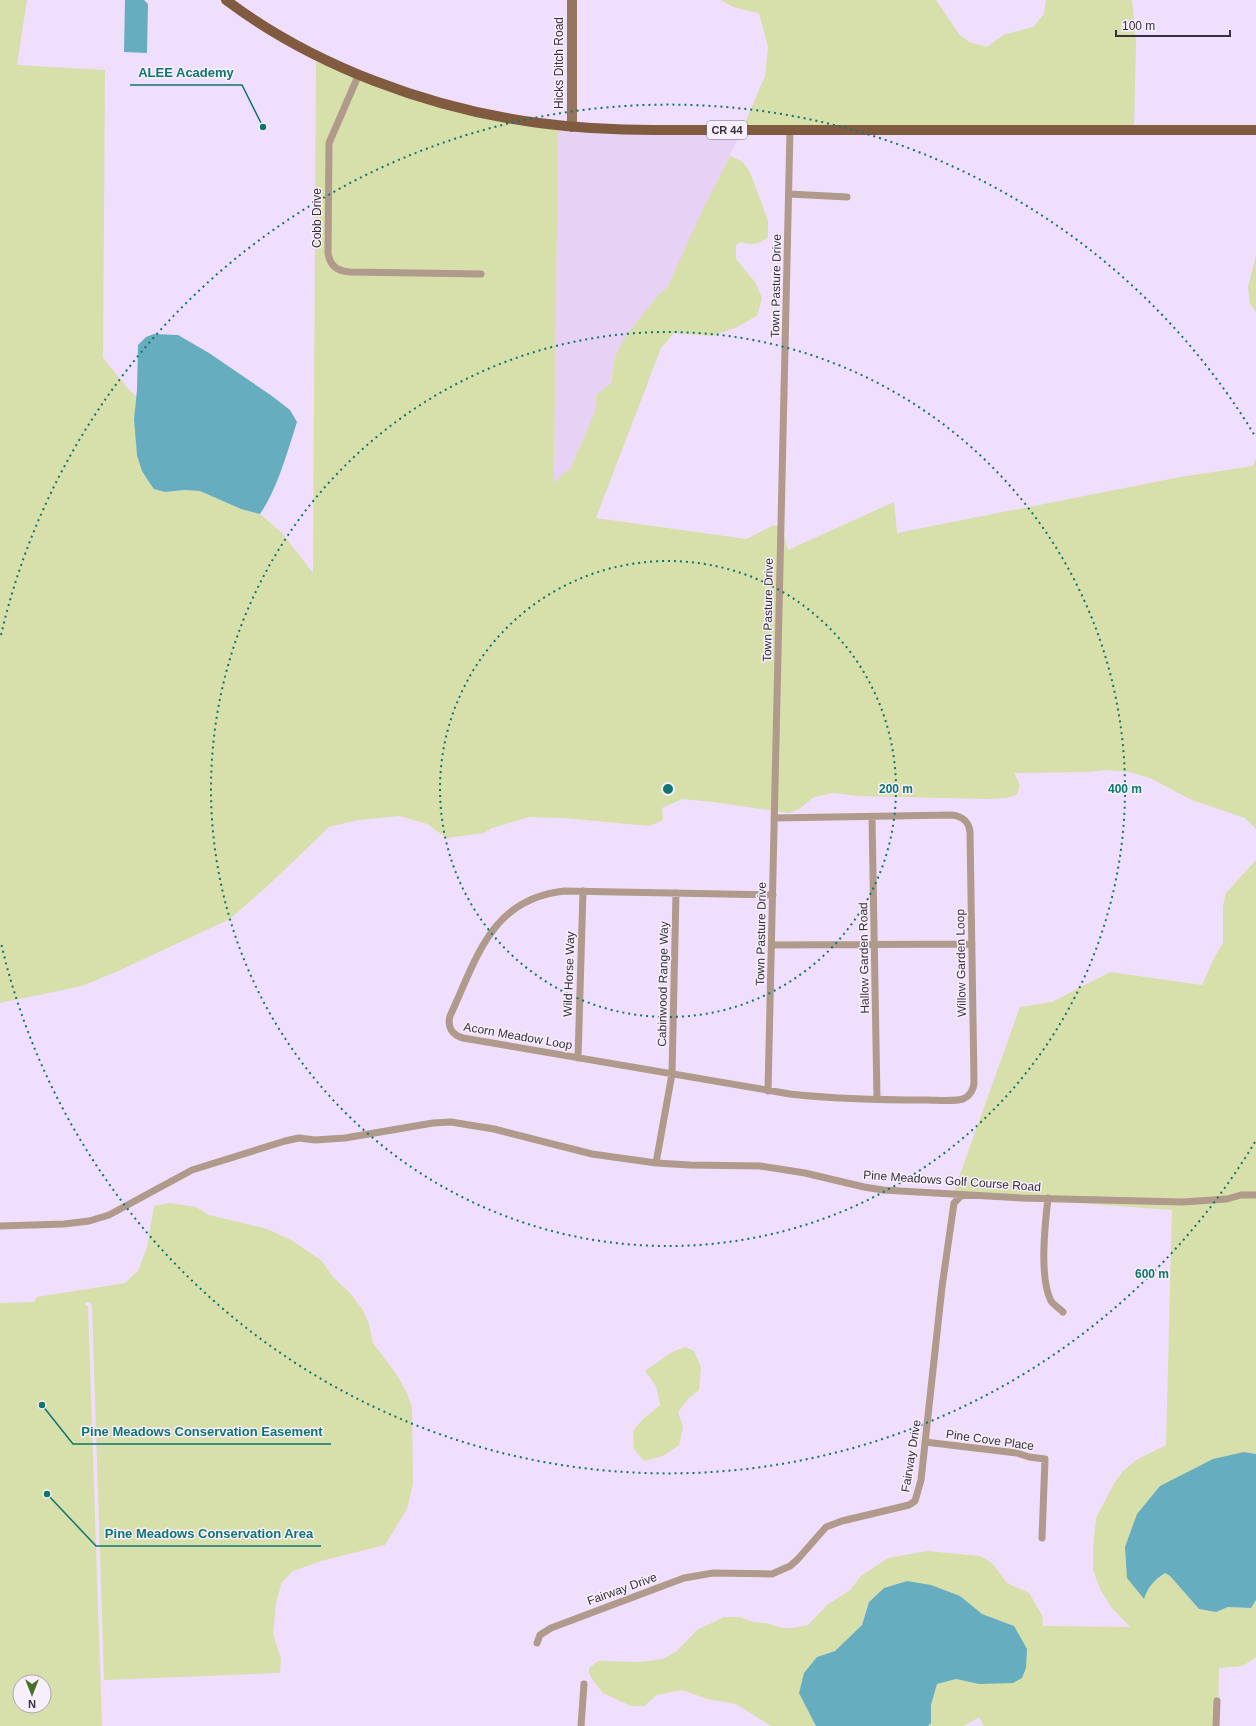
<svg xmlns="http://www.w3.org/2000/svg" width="1256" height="1726" viewBox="0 0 1256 1726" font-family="Helvetica,sans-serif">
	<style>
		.built { fill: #e7d2f5 }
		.green { fill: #d7dfaa; fill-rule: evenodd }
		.water { fill: #66aebf }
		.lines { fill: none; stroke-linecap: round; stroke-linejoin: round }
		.street { stroke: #b09a8b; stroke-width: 7 }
		.secondary { stroke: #95755e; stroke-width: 10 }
		.primary { stroke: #815b3f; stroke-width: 10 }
		.ring { fill: none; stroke: #0f766e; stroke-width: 2; stroke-dasharray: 2 4 }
		.labels { text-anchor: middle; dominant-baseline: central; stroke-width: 3; stroke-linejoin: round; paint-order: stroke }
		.shield { fill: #f7f0fc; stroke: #716a75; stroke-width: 1 }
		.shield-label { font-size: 11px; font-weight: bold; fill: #37303b }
		.street-label { font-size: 12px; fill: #37303b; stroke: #f7f0fc }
		.centre { fill: #0f766e; stroke: #f7f0fc; stroke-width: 2 }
		.ring-label { font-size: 12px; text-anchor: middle; font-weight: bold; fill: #0f766e; stroke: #f7f0fc; stroke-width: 3; stroke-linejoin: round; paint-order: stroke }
		.leader { fill: none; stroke: #0f766e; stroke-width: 1.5 }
		.callout-dot { fill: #0f766e; stroke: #f7f0fc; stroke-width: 1.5 }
		.callout-label { font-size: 13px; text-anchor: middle; font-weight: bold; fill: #0f766e; stroke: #f7f0fc; stroke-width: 3; stroke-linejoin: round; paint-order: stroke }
	</style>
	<rect width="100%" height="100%" fill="#f0dffc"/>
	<path class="built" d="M 558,130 L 740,134 L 667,288 L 660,293 L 626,338 L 616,354 L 613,365 L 611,383 L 596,395 L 595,412 L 571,467 L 554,484 Z"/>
	<path class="green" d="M 0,0 L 27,0 L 17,65 L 105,70 L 103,358 L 129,390 L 136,396 L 134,419 L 142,471 L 154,489 L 165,492 L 184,490 L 200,491 L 241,509 L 260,514 L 282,533 L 313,573 L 316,62 L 328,65 L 351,76 L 558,130 L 554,483 L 571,467 L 595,412 L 596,395 L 611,383 C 613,373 612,364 616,355 C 623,336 647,310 660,293 L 667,288 L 703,209 L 730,156 L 742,161 L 750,172 L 768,221 L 768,237 C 759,244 753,246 742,242 L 736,245 L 736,259 L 755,282 L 762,298 L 757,316 L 737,327 L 712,336 L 674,333 L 661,348 L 596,518 L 746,539 L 774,525 L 782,528 L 788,550 L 894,502 L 897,533 L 1180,477 L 1253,466 L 1256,458 L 1256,829 L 1245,818 L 1192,800 L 1150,778 L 1129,772 L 1106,770 L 1088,772 L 1014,773 C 1019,782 1022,785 1016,795 L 1007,798 L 988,799 L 857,796 L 834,793 L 814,797 L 799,809 L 789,813 L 713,802 L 682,799 L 662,808 L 663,820 L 650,826 L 563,818 L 529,817 L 492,828 L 484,833 L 447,838 L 427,824 L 400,816 L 358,820 L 329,827 L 275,879 L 230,919 L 118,971 L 82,986 L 0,1003 Z
		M 721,0 L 936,0 L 959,34 L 969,42 L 987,47 L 1003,35 L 1033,27 L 1044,14 L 1046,0 L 1132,0 L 1136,42 L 1134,126 L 744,125 L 765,76 L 768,47 L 759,13 L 733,7 Z
		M 1256,255 L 1256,312 L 1250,304 L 1248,287 Z
		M 1256,860 L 1256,1454 L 1244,1452 L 1160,1486 L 1143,1599 C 1148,1587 1154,1580 1165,1573 L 1170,1576 L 1199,1609 L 1216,1612 L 1228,1607 L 1251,1608 L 1256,1600 L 1256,1657 L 1243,1666 L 1219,1668 L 1218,1726 L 984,1726 L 979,1717 L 964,1726 L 928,1726 L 931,1723 L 931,1705 L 937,1684 L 956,1679 L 979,1684 L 1014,1626 L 981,1614 L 960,1596 L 907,1581 L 884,1588 L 869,1602 L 862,1625 L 835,1651 L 817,1657 L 809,1711 L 816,1726 L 771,1726 L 736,1704 L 707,1699 L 682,1690 L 657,1695 L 644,1706 L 631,1706 L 603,1693 L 594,1682 L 589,1673 L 589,1668 L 598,1661 L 640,1662 L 663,1659 L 677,1651 L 697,1630 L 724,1617 L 740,1617 L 753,1622 L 766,1623 L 782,1628 L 793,1628 L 808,1625 L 827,1605 L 850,1590 L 861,1576 L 888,1558 L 927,1551 L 980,1556 L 992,1563 L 1007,1583 L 1029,1593 L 1042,1615 L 1043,1626 L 1130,1627 L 1111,1607 L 1100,1589 L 1093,1570 L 1093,1549 L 1096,1518 L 1115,1482 L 1123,1471 L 1136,1460 L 1166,1445 L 1172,1210 L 953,1194 L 1020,1007 L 1052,1002 L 1110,972 L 1202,985 L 1214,958 L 1223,943 L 1223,906 L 1226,893 Z
		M 170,1203 L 196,1207 L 209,1215 L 267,1229 L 291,1240 L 322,1261 L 332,1276 L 350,1293 L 363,1310 L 369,1324 L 373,1343 L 397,1375 L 407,1393 L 412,1407 L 413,1484 L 407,1509 L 385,1545 L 321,1561 L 293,1571 L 282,1582 L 276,1603 L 273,1634 L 281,1658 L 280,1673 L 104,1680 L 92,1305 L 90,1302 L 85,1302 L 85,1306 L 88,1306 L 102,1726 L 0,1726 L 0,1303 L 34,1302 L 37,1297 L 125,1283 L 138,1271 L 147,1247 L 154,1206 ZM 20,1682 L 44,1682 L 44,1706 L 20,1706 Z
		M 685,1347 L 694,1351 L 701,1367 L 699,1390 L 689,1398 L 678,1412 L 683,1427 L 679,1445 L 663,1456 L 644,1461 L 634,1449 L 633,1431 L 642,1420 L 660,1405 L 656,1386 L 645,1371 L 672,1352 Z"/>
	<path class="water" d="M 125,0 L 144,0 L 148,4 L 147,53 L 124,52 Z
		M 154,334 L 178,335 L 209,353 L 272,396 L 290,410 L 297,422 C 288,450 277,490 260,514 L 241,509 L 200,491 L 184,490 L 165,492 L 154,489 L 149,482 L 142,471 L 137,455 L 134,419 L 137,390 L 138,345 L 146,337 Z
		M 1244,1452 L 1256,1454 L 1256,1600 L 1251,1608 L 1228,1607 L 1216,1612 L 1199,1609 L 1170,1576 L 1165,1573 C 1154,1580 1148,1587 1144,1599 L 1127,1578 L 1125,1547 L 1137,1514 L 1160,1486 L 1213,1459 Z
		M 907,1581 L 931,1585 L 960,1596 L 982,1614 L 1014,1626 L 1027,1649 L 1026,1668 L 1022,1678 L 1013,1683 L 979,1684 L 956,1679 L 937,1684 L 931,1705 L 931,1723 L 928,1726 L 816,1726 L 799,1693 L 804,1673 L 817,1657 L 835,1651 L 862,1625 L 869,1602 L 884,1588 Z"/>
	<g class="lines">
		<path class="street" d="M 359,74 L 329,143 L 328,253 C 330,266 337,271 350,272 L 481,274
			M 789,194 L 847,197
			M 872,817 L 877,1099
			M 773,895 L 564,891 C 491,899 477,958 450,1016 C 447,1027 452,1035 463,1038 L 790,1094 C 835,1099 880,1100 926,1100 C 937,1100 952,1102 963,1099 C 970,1096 974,1089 974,1082 L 970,832 C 969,822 962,816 952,815 L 774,818
			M 772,945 L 972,944
			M 578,1058 L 583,891
			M 768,1091 L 790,130
			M 656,1163 L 672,1074 L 676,893
			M 1048,1198 C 1045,1224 1039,1278 1051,1301 C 1054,1305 1059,1308 1063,1312
			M 0,1226 L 64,1224 L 89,1221 L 109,1215 L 192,1170 L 285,1141 L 299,1138 L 315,1140 L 345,1138 L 433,1123 L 451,1122 L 494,1129 L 592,1154 L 656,1163 L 690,1165 L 760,1166 L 805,1173 L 864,1187 L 883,1190 L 1021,1198 L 1183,1202 L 1227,1199 L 1241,1195 L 1256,1195
			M 925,1442 L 1017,1453 L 1029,1457 L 1045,1459 L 1042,1538
			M 537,1643 L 540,1635 L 551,1628 L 684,1578 L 713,1573 L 772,1574 L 790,1566 L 797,1560 L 826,1527 L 842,1521 L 909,1505 L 915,1501 L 921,1480 L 942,1287 L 954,1203 L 962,1195
			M 581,1726 L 584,1684
			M 1216,1726 L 1217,1701"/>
		<path class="secondary" d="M 572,127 L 572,0"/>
		<path class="primary" d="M 226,0 C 314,66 430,109 539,123 C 577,128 616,130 654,130 L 1256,130"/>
	</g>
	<g class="ring">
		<circle cx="668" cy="789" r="228"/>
		<circle cx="668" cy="789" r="457"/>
		<path d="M1255 1142A685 685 0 0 1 1 943M1 635A685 685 0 0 1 1255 436"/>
	</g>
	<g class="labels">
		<rect class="shield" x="707" y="121" width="40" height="18" rx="3"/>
		<g class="shield-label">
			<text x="727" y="130">CR 44</text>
		</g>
		<g class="street-label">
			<text transform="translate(559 63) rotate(-90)">Hicks Ditch Road</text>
			<text transform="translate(317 218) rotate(-90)">Cobb Drive</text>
			<text transform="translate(776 286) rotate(-89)">Town Pasture Drive</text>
			<text transform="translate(768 610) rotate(-89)">Town Pasture Drive</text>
			<text transform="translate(761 934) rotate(-89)">Town Pasture Drive</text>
			<text transform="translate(864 958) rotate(-91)">Hallow Garden Road</text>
			<text transform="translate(961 963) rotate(-91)">Willow Garden Loop</text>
			<text transform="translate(569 974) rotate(-88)">Wild Horse Way</text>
			<text transform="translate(663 984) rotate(-89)">Cabinwood Range Way</text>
			<text transform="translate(518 1036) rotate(10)">Acorn Meadow Loop</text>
			<text transform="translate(952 1181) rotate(4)">Pine Meadows Golf Course Road</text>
			<text transform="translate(990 1440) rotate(8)">Pine Cove Place</text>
			<text transform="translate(911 1456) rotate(-81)">Fairway Drive</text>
			<text transform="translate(622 1589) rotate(-20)">Fairway Drive</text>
		</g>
	</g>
	<circle cx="668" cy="789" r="6" class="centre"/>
	<g class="ring-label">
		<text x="896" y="793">200 m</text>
		<text x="1125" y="793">400 m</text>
		<text x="1152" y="1278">600 m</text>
	</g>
	<path class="leader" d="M263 127L242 85H130M42 1405L73 1444H331M47 1494L96 1546H321"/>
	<g class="callout-dot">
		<circle cx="263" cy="127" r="4"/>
		<circle cx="42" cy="1405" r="4"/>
		<circle cx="47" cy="1494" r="4"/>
	</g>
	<g class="callout-label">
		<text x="186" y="77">ALEE Academy</text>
		<text x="202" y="1436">Pine Meadows Conservation Easement</text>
		<text x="209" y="1538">Pine Meadows Conservation Area</text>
	</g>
	<g transform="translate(32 1694) rotate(180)"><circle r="19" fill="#f7f0fc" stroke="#aaa3af"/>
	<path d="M0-3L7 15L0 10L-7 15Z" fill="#496f28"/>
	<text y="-6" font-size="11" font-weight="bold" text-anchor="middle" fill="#37303b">N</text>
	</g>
	<path d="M1116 30v6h114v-6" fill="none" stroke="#37303b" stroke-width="2"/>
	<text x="1122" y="30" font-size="12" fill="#37303b" stroke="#f7f0fc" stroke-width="3" paint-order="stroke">100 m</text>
</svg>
